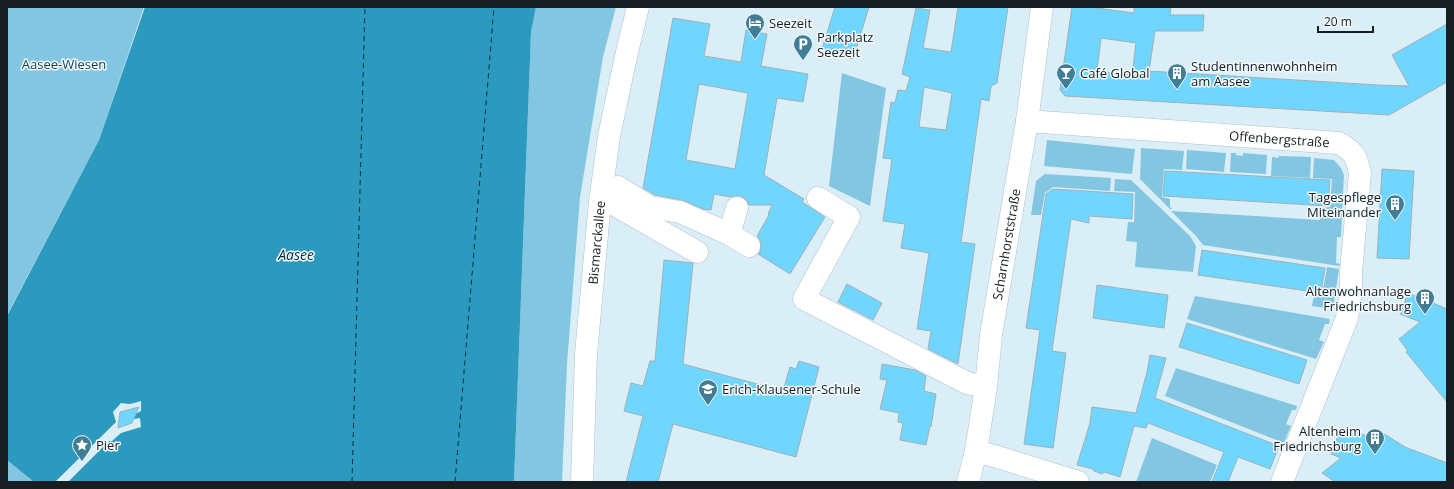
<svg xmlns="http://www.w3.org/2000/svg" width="1454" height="489" viewBox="0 0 1454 489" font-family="'Open Sans',sans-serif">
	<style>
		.green { fill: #83c6e1 }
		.water { fill: #2c9abe }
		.pier { fill: #daeef7 }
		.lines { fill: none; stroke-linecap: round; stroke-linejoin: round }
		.ferry { stroke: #00303f; stroke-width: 1; stroke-dasharray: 5 4; stroke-linecap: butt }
		.building { fill: #71d6fd; stroke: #9db1b9; fill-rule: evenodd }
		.minor-casing { stroke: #aec2cb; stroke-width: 23 }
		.minor { stroke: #fff; stroke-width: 22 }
		.labels { text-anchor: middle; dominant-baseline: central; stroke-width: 3; stroke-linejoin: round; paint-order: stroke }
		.poi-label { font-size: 13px; fill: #161e21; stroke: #f1f9fd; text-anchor: start }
		.park-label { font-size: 13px; fill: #174454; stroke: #f1f9fd }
		.street-label { font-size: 13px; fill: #161e21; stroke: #f1f9fd }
		.water-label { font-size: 14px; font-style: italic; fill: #00303f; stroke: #f1f9fd }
	</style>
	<rect width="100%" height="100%" fill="#daeef7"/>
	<path class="green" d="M 7,7 L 144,7 L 99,140 L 7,315 Z
		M 536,7 L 616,7 L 603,57 L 580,197 L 567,364 L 562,482 L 514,482 L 531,32 Z
		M 842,73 L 886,88 L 870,206 L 829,186 Z
		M 1047,140 L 1135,149 L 1132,174 L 1044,166 Z
		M 1141,148 L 1184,151 L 1182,170 L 1164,169 L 1162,197 L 1170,199 L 1170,207 L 1172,209 L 1170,209 L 1140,179 Z
		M 1187,150 L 1226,153 L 1224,172 L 1186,169 Z
		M 1231,153 L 1236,153 L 1236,155 L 1243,156 L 1243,153 L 1267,155 L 1266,174 L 1230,172 Z
		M 1279,156 L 1311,157 L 1310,178 L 1271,176 L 1272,157 L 1278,158 Z
		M 1314,158 L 1334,160 L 1341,168 L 1344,175 L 1341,237 L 1337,237 L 1336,263 L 1340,264 L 1339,266 L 1203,245 L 1196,236 L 1171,211 L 1320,220 L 1321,208 L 1330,207 L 1332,179 L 1313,178 Z
		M 1045,174 L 1111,178 L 1110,191 L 1053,187 L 1045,193 L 1041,215 L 1031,215 L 1036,181 Z
		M 1115,179 L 1131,180 L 1190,236 L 1196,246 L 1193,272 L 1135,267 L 1137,242 L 1126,241 L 1128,222 L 1134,222 L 1135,192 L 1114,191 Z
		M 1327,267 L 1339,269 L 1333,309 L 1312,306 L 1314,295 L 1322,296 Z
		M 1195,296 L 1330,319 L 1329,324 L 1325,324 L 1319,340 L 1324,342 L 1316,359 L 1187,319 Z
		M 1176,368 L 1297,406 L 1296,410 L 1292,410 L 1286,424 L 1291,426 L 1284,443 L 1165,396 Z
		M 1152,438 L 1217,465 L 1210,482 L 1136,482 Z
		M 7,460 L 34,482 L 7,482 Z"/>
	<path class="water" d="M 145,7 L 536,7 L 531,32 L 514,482 L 34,482 L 7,460 L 7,316 L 99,140 Z"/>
	<path class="pier" d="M 141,401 L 141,411 L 135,414 L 134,419 L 140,418 L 141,427 L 121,433 L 112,441 L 109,441 L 68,482 L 55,482 L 116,422 L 113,412 L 121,403 L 130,404 Z"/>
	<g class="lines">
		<path class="ferry" d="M 352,482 L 365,7
			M 455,482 L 494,7"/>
	</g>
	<path class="building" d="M 835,7 L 869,7 L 853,59 L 822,49 Z
		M 958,7 L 1008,7 L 997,83 L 991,86 L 989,101 L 981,99 L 970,178 L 961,242 L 975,244 L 958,364 L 928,349 L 931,331 L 917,329 L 929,253 L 901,248 L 905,224 L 883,221 L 892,159 L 883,158 L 891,102 L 895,103 L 898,90 L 906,91 L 910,77 L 902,74 L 916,8 L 930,10 L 923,48 L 951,52 ZM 924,87 L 952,93 L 946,130 L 919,127 Z
		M 1072,7 L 1089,7 L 1134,13 L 1134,7 L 1171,7 L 1170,15 L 1204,15 L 1203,31 L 1155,31 L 1149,71 L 1378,85 L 1409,86 L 1392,55 L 1447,24 L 1447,82 L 1389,115 L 1065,96 L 1060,90 ZM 1101,38 L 1136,43 L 1132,75 L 1097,71 Z
		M 673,18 L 710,24 L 704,56 L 741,62 L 746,30 L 767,34 L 761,66 L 808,74 L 803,102 L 777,98 L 764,175 L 804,199 L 802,202 L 825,217 L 790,274 L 758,254 L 760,252 L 761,246 L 760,240 L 757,236 L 769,215 L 768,214 L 772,205 L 749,205 L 746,199 L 740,196 L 735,196 L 731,197 L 714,194 L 711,210 L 703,209 L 682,200 L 655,195 L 643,188 ZM 699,84 L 748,93 L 735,169 L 686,160 Z
		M 1382,169 L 1414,171 L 1409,259 L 1377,258 Z
		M 1165,171 L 1330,180 L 1328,206 L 1163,196 Z
		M 1053,189 L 1133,194 L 1132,219 L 1089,216 L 1089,223 L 1071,219 L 1052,351 L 1066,353 L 1053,448 L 1024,444 L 1040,330 L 1026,328 L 1046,194 Z
		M 1202,250 L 1325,268 L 1321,293 L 1198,275 Z
		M 664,260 L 693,263 L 683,364 L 783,391 L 790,367 L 796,369 L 799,361 L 819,367 L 796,457 L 673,424 L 658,482 L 626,482 L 643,416 L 624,411 L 631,383 L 643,386 L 650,361 L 655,361 Z
		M 847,284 L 882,303 L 873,320 L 838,302 Z
		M 1097,285 L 1168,295 L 1164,328 L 1093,318 Z
		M 1408,293 L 1420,298 L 1420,296 L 1434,301 L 1433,303 L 1447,309 L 1447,402 L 1406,352 L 1408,351 L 1399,339 L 1420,322 L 1400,314 Z
		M 1187,323 L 1307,360 L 1299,384 L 1179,347 Z
		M 1150,355 L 1166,358 L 1155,398 L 1279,446 L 1270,469 L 1238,457 L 1228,482 L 1212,482 L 1224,452 L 1148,423 L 1146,428 L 1134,426 L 1120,477 L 1104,472 L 1102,474 L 1094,471 L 1093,469 L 1077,465 L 1090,423 L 1092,407 L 1136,413 L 1147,372 Z
		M 882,364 L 915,370 L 926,376 L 924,391 L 936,394 L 931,427 L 930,426 L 926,445 L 900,440 L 903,423 L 898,422 L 899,413 L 880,409 L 887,380 L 880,379 Z
		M 139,407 L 132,423 L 118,428 L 120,412 Z
		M 1341,428 L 1353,433 L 1354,431 L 1375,439 L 1378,430 L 1405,447 L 1447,463 L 1447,482 L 1335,482 L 1322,473 L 1341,458 L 1331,454 Z"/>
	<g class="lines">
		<g class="minor-casing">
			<g id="minor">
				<path id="s1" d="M 1027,121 L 1339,143 C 1355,153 1356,155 1360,173 L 1351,272 L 1351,292 L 1347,318 L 1282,482"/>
				<path d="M 618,187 L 650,207 L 680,212 L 729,234 L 749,246"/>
				<path d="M 818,198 L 849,217 L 804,299 L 967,383 L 986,387"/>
				<path d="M 600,202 L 615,205 L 697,252"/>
				<path d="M 729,234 L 737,208"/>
				<path d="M 976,451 L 1001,458 L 1078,482"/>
				<path id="s2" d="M 582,482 L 586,354 L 600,202 L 609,136 L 627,52 L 638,7"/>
				<path id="s3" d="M 968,482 L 976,451 L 986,387 L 991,335 L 1027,121 L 1042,7"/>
			</g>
		</g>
		<use href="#minor" class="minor"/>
	</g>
	<defs>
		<g id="hotel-pin" transform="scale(1)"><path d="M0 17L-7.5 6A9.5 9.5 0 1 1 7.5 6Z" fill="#417d94" stroke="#f1f9fd"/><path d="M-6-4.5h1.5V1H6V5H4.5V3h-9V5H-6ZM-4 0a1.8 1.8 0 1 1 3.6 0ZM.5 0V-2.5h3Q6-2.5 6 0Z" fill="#fff"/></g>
		<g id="parking-pin" transform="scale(1)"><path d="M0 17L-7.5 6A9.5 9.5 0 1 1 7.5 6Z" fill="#417d94" stroke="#f1f9fd"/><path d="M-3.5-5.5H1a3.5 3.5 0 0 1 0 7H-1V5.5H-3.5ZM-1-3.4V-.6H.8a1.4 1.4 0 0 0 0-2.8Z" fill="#fff"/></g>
		<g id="bar-pin" transform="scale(1)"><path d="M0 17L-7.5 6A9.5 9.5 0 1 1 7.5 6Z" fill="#417d94" stroke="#f1f9fd"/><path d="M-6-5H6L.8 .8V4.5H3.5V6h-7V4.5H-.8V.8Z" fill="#fff"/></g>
		<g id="building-pin" transform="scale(1)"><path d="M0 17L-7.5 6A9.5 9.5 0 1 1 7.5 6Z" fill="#417d94" stroke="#f1f9fd"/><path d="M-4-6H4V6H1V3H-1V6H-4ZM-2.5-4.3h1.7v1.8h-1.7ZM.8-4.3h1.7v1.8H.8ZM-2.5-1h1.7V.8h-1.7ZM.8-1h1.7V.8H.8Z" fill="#fff"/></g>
		<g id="school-pin" transform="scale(1)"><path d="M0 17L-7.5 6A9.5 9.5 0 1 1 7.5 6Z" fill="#417d94" stroke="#f1f9fd"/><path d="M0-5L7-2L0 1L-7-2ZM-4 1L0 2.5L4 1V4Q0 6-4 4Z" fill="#fff"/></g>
		<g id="sight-pin" transform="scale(1)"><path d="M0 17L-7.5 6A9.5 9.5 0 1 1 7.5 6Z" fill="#417d94" stroke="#f1f9fd"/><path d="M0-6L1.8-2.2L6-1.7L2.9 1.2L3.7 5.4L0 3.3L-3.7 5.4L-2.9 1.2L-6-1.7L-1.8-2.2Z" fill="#fff"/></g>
	</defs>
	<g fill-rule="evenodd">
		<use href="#hotel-pin" x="755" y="23"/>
		<use href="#parking-pin" x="803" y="44"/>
		<use href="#bar-pin" x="1066" y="73"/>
		<use href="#building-pin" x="1177" y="73"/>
		<use href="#building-pin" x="1395" y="204"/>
		<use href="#building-pin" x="1425" y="298"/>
		<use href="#school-pin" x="708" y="389"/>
		<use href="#building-pin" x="1375" y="438"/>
		<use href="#sight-pin" x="82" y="445"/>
	</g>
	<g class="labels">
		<g class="poi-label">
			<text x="769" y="23">Seezeit</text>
			<text x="817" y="37">Parkplatz<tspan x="817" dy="15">Seezeit</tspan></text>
			<text x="1191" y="66">Studentinnenwohnheim<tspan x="1191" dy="15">am Aasee</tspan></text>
			<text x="1080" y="73">Café Global</text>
			<text x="1381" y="197" text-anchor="end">Tagespflege<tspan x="1381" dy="15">Miteinander</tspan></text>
			<text x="1411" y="291" text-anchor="end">Altenwohnanlage<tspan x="1411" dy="15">Friedrichsburg</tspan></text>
			<text x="722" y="389">Erich-Klausener-Schule</text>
			<text x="1361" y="431" text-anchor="end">Altenheim<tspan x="1361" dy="15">Friedrichsburg</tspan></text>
			<text x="96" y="445">Pier</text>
		</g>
		<g class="park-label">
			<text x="64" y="64">Aasee-Wiesen</text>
		</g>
		<g class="street-label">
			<text stroke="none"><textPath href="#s1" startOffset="253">Offenbergstraße</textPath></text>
			<text stroke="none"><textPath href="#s2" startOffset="240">Bismarckallee</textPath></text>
			<text stroke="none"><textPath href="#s3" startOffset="241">Scharnhorststraße</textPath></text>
		</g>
		<g class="water-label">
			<text x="296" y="254">Aasee</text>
		</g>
	</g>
	<rect width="1454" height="489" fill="none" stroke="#161e21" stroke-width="16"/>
	<path d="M1318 26v6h55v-6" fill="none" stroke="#161e21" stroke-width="2"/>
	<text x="1324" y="26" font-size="12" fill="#161e21" stroke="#f1f9fd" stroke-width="3" paint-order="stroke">20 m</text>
</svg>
